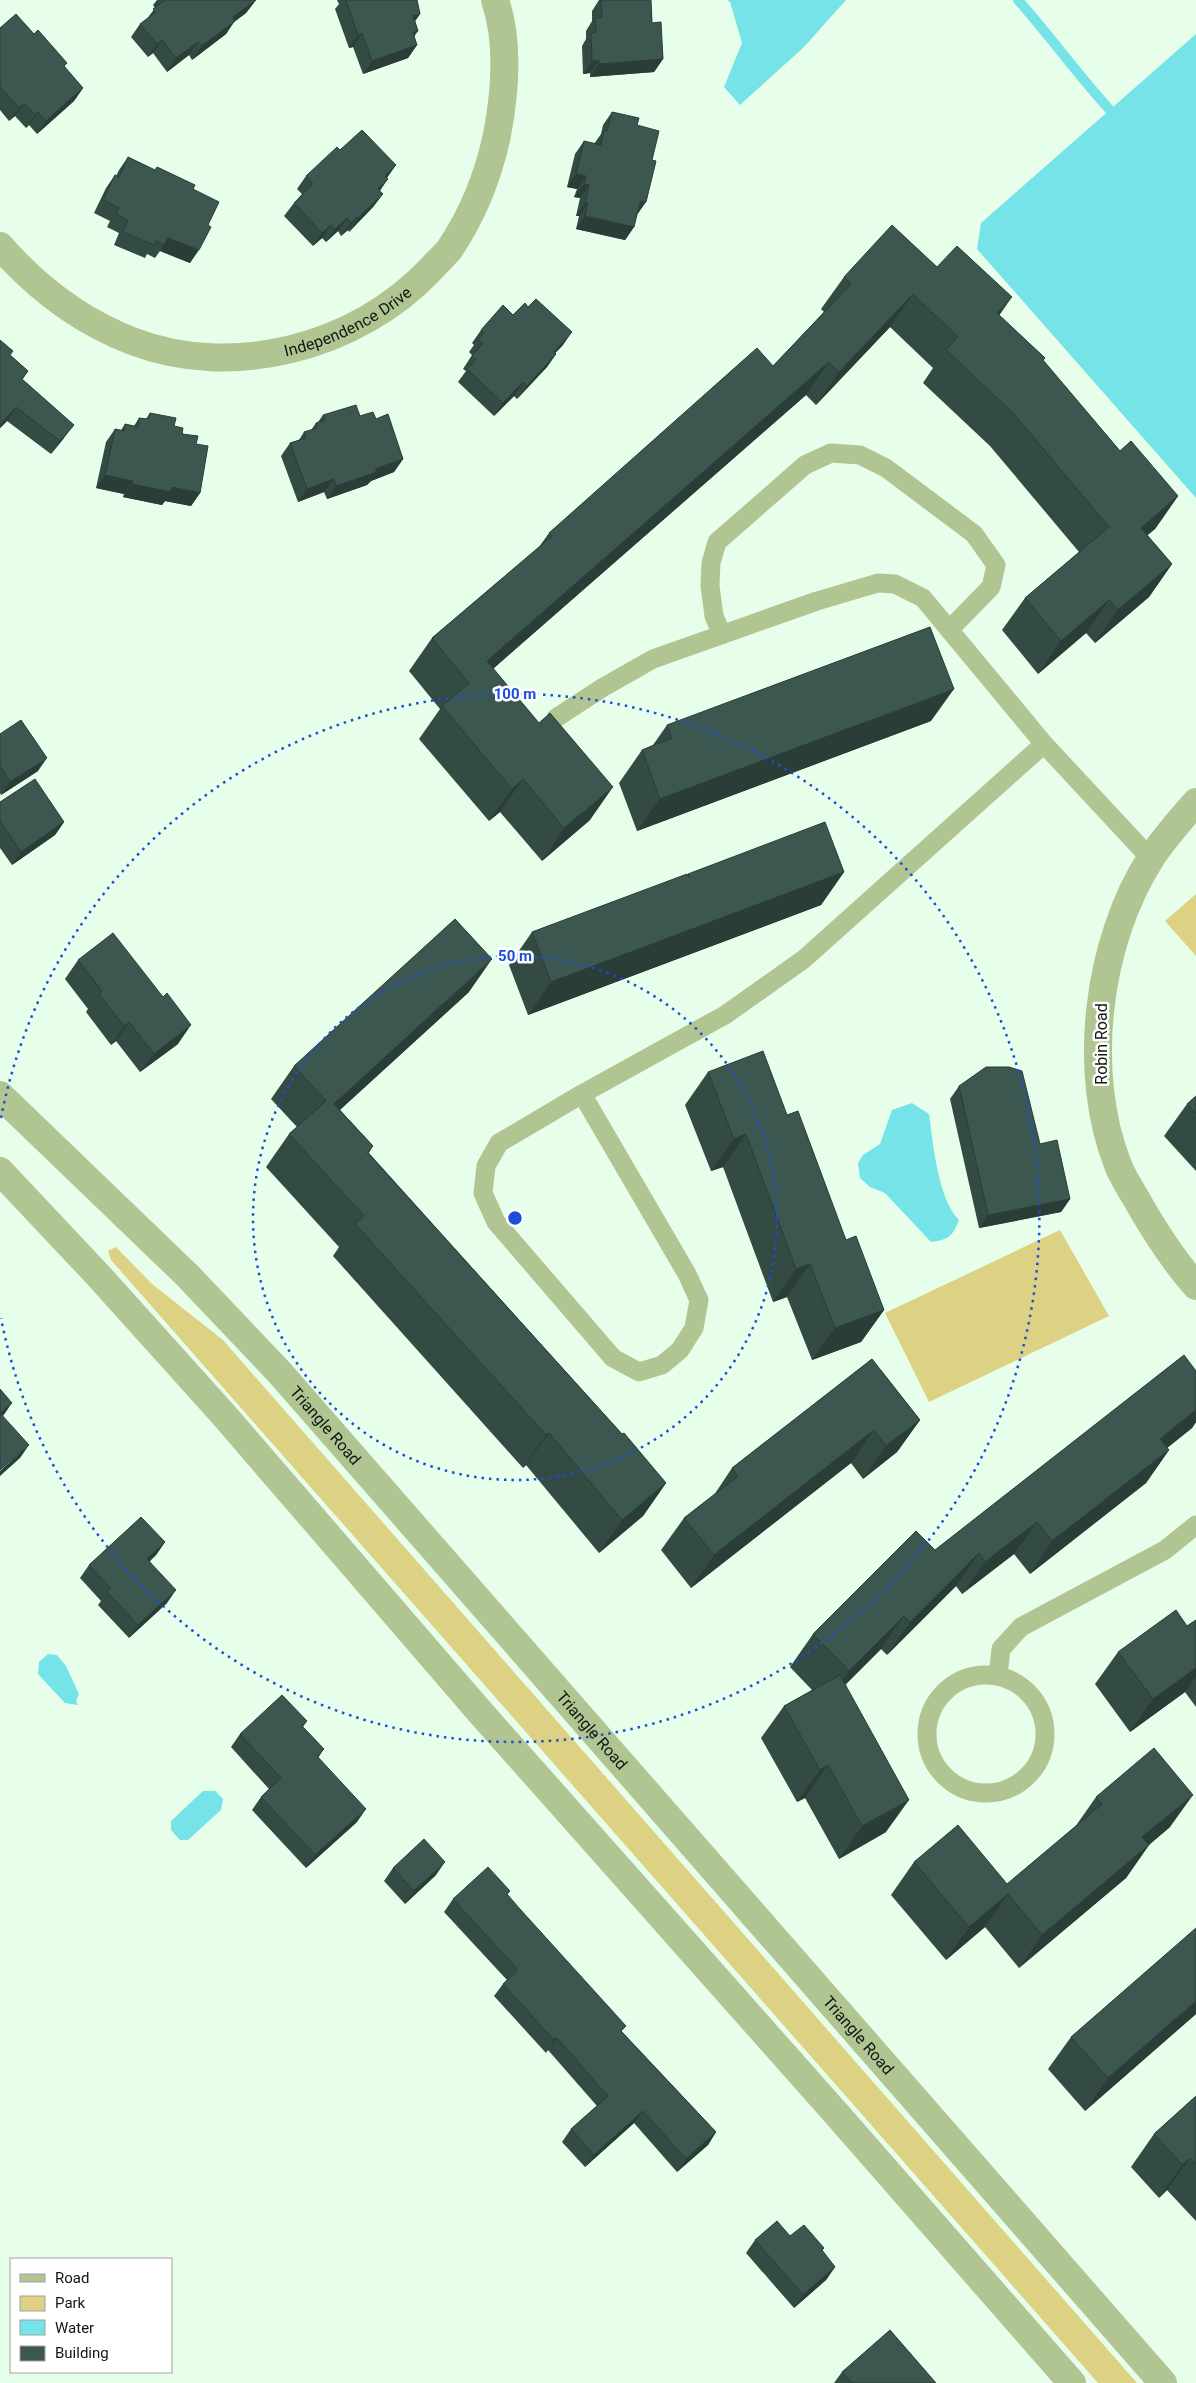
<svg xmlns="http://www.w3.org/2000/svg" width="1196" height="2383" viewBox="0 0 1196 2383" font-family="Roboto,sans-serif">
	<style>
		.green { fill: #ddd284 }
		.water { fill: #75e3e8 }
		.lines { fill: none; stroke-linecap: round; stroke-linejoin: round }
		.stream { stroke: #75e3e8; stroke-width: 10 }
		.service { stroke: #b1c592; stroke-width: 19 }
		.minor { stroke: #b1c592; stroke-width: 28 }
		.tertiary { stroke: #b1c592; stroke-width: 28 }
		.wall { fill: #344b44 }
		.shaded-wall { fill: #2a3d37 }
		.building { fill: #3c574f; stroke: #2a3d37 }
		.ring { fill: none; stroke: #1d4ed8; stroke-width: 2.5; stroke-dasharray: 2.5 5 }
		.labels { text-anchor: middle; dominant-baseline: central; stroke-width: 5; stroke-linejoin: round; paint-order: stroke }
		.street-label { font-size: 16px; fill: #0f1711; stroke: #fff }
		.centre { fill: #1d4ed8; stroke: #fff; stroke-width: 2.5 }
		.ring-label { font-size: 15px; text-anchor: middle; font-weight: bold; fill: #1d4ed8; stroke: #fff; stroke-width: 5; stroke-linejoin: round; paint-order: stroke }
	</style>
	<rect width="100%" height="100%" fill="#e7feeb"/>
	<path class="green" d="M 1196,894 L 1196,956 L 1165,921 Z
		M 1060,1230 L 1109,1316 L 929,1402 L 885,1313 Z
		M 116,1247 L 152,1284 L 223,1340 L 1137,2383 L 1098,2383 L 111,1260 L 108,1251 Z"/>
	<path class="water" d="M 727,0 L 846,0 L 804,47 L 740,105 L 724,87 L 742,43 L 730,2 Z
		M 1196,34 L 1196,498 L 977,249 L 981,223 Z
		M 912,1103 L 929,1114 C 933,1143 938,1199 959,1220 C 953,1236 948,1240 931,1242 L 885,1193 L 870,1187 L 860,1178 L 858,1163 L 863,1155 L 880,1144 L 892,1110 Z
		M 48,1654 L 57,1655 L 66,1666 L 79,1694 L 76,1701 L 78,1705 L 65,1703 L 38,1674 L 39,1662 Z
		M 203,1791 L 215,1791 L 223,1799 L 221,1810 L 188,1840 L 180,1840 L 171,1830 L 171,1821 Z"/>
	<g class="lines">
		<path class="stream" d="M 1018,0 C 1050,36 1078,75 1110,110"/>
		<path class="service" d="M 722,635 L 714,616 L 710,586 L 711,563 L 717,542 L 805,465 L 831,453 L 860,455 L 886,468 L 974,534 L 996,565 L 991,587 L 949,630
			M 556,718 L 602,688 L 653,659 L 817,601 L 878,583 L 895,584 L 923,598 L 1044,744 L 1151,859
			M 582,1094 L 687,1274 L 699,1300 L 694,1328 L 680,1350 L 662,1365 L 639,1372 L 613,1358 L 496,1222 L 483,1193 L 486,1166 L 499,1143 Z
			M 582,1094 L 725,1015 L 804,959 L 1044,744
			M927 1734a59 59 0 1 1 118 0a59 59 0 1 1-118 0Z
			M 998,1676 L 1001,1649 L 1021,1627 L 1165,1550 L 1196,1525"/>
		<g class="minor">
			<path id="s1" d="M 0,246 C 36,287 80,321 132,341 C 233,380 357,347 430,270 C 436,263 443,257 449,250 C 473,215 488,177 497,135 C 505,93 509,41 495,0"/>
			<path d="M 1196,802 C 1180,820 1164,838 1151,858 C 1097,942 1081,1072 1118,1165 C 1122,1176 1129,1186 1134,1195 C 1152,1227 1172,1259 1196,1286"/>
		</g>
		<g class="tertiary">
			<path id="s2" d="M 0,1095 L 188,1276 L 280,1373 L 1163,2383"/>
			<path d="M 0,1171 L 96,1273 L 223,1414 L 480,1712 L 841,2119 L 1072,2383"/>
		</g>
	</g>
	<path class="wall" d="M 157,0 L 256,0 L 246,13 L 234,22 L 226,34 L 192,60 L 189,55 L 167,72 L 153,53 L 148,57 L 131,37 L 140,24 L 146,20 L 155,8 L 153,5 Z
		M 337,0 L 417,0 L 420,14 L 415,21 L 418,31 L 414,37 L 417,45 L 408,58 L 363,74 L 353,47 L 349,48 L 335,9 L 339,4 Z
		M 599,0 L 651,0 L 652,23 L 663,59 L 654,72 L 590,77 L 590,73 L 583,74 L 582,46 L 586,39 L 586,31 L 592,21 L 592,11 Z
		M 0,28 L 64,67 L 83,88 L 74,101 L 37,134 L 29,125 L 26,128 L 15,116 L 9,121 L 0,110 Z
		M 612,112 L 637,125 L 637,215 L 634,227 L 625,240 L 576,229 L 579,216 L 576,216 L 580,198 L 574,197 L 577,189 L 567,187 L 575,154 L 584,141 L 594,144 L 601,134 L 603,125 Z
		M 340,150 L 387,178 L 380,191 L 383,194 L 373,207 L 349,232 L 348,230 L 341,236 L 338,231 L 326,242 L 322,238 L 313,246 L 284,216 L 294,203 L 302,194 L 297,189 L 306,176 Z
		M 128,157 L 193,189 L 208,225 L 190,263 L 160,251 L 155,258 L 147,254 L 145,258 L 114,245 L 119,233 L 107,227 L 110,221 L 94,213 L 106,188 L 115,175 L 116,176 L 119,170 Z
		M 937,267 L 999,315 L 1045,358 L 1043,361 L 1120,451 L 1178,496 L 1155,529 L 1147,535 L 1172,564 L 1149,597 L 1095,643 L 1086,633 L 1038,674 L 1002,630 L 1025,598 L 1079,552 L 990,446 L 923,383 L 933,368 L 890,327 L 816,405 L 806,395 L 493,669 L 590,820 L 542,861 L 500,812 L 489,821 L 419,739 L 440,709 L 409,671 L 432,638 L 539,547 L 549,533 L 773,366 L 824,312 L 821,309 L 844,277 Z
		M 513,315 L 563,345 L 555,353 L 556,354 L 547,367 L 517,399 L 514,396 L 494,416 L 458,382 L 466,371 L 463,369 L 472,355 L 469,352 L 474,345 L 472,343 L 481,330 Z
		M 0,340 L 10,355 L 28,371 L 22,380 L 64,438 L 51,454 L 7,421 L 0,428 Z
		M 150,413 L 174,426 L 196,444 L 200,493 L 191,506 L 165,501 L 162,505 L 123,497 L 124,494 L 96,488 L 106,442 L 115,429 L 121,430 L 125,424 L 134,426 L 139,418 L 146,419 Z
		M 323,415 L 360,416 L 376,419 L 403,459 L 394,472 L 371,481 L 367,485 L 327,499 L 324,492 L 298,502 L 281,456 L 290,443 L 299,440 L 304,432 L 311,430 L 316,423 L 318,422 Z
		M 931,721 L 637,831 L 619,783 L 642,750 L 653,745 L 667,725 Z
		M 0,734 L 38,771 L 1,795 L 0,793 Z
		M 0,802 L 64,822 L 55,835 L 12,865 L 0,848 Z
		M 844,872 L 821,905 L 528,1015 L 509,965 L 532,932 L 687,875 L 688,874 Z
		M 78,960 L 163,997 L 178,1044 L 140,1072 L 116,1041 L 111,1045 L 86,1012 L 88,1009 L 65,979 Z
		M 469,992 L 340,1110 L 373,1146 L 369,1153 L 666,1483 L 643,1516 L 599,1553 L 526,1465 L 523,1468 L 333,1256 L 339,1247 L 266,1167 L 289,1134 L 297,1127 L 271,1099 L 294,1066 Z
		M 708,1072 L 787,1115 L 846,1240 L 884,1310 L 861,1342 L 812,1360 L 787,1297 L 773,1302 L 723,1167 L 711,1171 L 685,1105 Z
		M 959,1086 L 1040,1144 L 1070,1199 L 1061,1212 L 979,1228 L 950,1099 Z
		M 1196,1096 L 1196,1171 L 1164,1136 L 1187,1104 Z
		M 872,1359 L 920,1420 L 897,1452 L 863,1479 L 851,1463 L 691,1588 L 661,1550 L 684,1518 L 714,1495 L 732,1468 Z
		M 1196,1371 L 1196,1422 L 1192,1428 L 1167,1448 L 1169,1450 L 1146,1483 L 1030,1574 L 1014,1554 L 962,1594 L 956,1586 L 887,1655 L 881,1649 L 845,1685 L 886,1832 L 839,1859 L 805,1798 L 797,1802 L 761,1738 L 784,1706 L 812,1690 L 790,1667 L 813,1634 Z
		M 165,1542 L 156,1555 L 150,1561 L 167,1603 L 129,1638 L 98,1605 L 101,1601 L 80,1578 L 89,1565 Z
		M 1196,1620 L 1196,1707 L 1185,1692 L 1130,1732 L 1095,1684 L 1118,1652 L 1187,1626 Z
		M 307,1721 L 303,1727 L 324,1749 L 318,1758 L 357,1822 L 306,1868 L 252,1810 L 261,1797 L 269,1789 L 231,1747 L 240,1734 Z
		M 1096,1797 L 1170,1827 L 1149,1845 L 1126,1878 L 1019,1968 L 985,1927 L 946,1960 L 891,1895 L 914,1862 L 1007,1884 L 1075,1827 Z
		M 393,1868 L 436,1875 L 405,1904 L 384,1881 Z
		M 510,1891 L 507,1895 L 622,2032 L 716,2132 L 708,2145 L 677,2172 L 634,2123 L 585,2167 L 562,2142 L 571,2129 L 597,2106 L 548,2050 L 546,2053 L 494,1996 L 503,1984 L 507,1980 L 444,1912 L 453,1899 Z
		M 1196,2014 L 1085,2111 L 1048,2069 L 1071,2037 Z
		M 1196,2096 L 1196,2221 L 1167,2190 L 1159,2198 L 1131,2167 L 1154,2134 Z
		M 790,2236 L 824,2248 L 822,2251 L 835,2267 L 826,2280 L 794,2308 L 746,2253 L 755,2240 Z
		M 842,2372 L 936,2383 L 834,2383 Z"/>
	<path class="shaded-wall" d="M 256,0 L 246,13 L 234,22 L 226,34 L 192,60 L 202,46 L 233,17 Z
		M 420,14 L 411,27 L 413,16 Z
		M 362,33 L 353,47 L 349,48 L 358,35 Z
		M 162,40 L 153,53 L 148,57 L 157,44 Z
		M 198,42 L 189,55 L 167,72 L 176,58 Z
		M 417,45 L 408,58 L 363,74 L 372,61 Z
		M 663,59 L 654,72 L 590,77 L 599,64 Z
		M 599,60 L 590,73 L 583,74 L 592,61 Z
		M 83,88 L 74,101 L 37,134 L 46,121 Z
		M 24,103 L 15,116 L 9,121 L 19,108 Z
		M 38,112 L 29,125 L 26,128 L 35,115 Z
		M 396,165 L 387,178 L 385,176 Z
		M 576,174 L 586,176 L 577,189 L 567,187 Z
		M 388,179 L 379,192 L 378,189 Z
		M 584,184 L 589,185 L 580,198 L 574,197 Z
		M 383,194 L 373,207 L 349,232 L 358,218 Z
		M 640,201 L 646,202 L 637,215 Z
		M 585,203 L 588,203 L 579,216 L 576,216 Z
		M 585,216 L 634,227 L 625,240 L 576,229 Z
		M 357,217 L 348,230 L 341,236 L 351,223 Z
		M 347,218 L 338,231 L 326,242 L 335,229 Z
		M 331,225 L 322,238 L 313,246 L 322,233 Z
		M 168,238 L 199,250 L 190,263 L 160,251 L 164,245 Z
		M 913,294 L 890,327 L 816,405 L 839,372 Z
		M 1012,297 L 989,330 L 997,313 Z
		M 572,332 L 563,345 L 544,365 L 554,352 Z
		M 556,354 L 547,367 L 517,399 L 527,386 Z
		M 829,362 L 806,395 L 464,694 L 487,661 Z
		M 523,382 L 514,396 L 494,416 L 503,403 Z
		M 16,407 L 7,421 L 0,428 L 0,426 Z
		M 74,425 L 64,438 L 51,454 L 60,441 Z
		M 403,459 L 394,472 L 371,481 L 367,485 L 327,499 L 336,486 L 375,469 Z
		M 105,475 L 133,481 L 124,494 L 96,488 Z
		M 334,479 L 324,492 L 298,502 L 307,489 Z
		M 132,484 L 172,487 L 200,493 L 191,506 L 165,501 L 162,505 L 123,497 Z
		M 1178,496 L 1155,529 L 1118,560 L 1141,528 Z
		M 1172,564 L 1149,597 L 1095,643 L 1118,610 Z
		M 1109,600 L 1086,633 L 1038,674 L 1061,641 Z
		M 954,689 L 931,721 L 637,831 L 660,799 Z
		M 47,758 L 38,771 L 1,795 L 10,782 Z
		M 523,779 L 500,812 L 489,821 L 512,789 Z
		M 613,787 L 590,820 L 542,861 L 564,828 Z
		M 64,822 L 55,835 L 12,865 L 21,852 Z
		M 844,872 L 821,905 L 528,1015 L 551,982 Z
		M 492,959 L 469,992 L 311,1136 L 334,1104 Z
		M 129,1022 L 116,1041 L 111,1045 L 124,1026 Z
		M 191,1025 L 178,1044 L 140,1072 L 154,1054 Z
		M 746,1134 L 723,1167 L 711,1171 L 734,1139 Z
		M 1070,1199 L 1061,1212 L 979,1228 L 988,1215 Z
		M 810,1264 L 787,1297 L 773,1302 L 796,1269 Z
		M 884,1310 L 861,1342 L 812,1360 L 835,1328 Z
		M 12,1403 L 3,1416 L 0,1418 L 0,1413 Z
		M 1196,1410 L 1196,1422 L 1192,1428 L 1137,1472 L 1160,1439 Z
		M 920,1420 L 897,1452 L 863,1479 L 886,1446 Z
		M 874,1430 L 851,1463 L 691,1588 L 714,1555 Z
		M 549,1433 L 526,1465 L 523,1468 L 546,1435 Z
		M 29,1445 L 20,1458 L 0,1476 L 0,1471 Z
		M 1169,1450 L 1146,1483 L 1030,1574 L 1052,1541 Z
		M 666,1483 L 643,1516 L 599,1553 L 622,1520 Z
		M 1037,1522 L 1014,1554 L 962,1594 L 985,1562 Z
		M 165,1542 L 156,1555 L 138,1572 L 147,1559 Z
		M 979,1553 L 956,1586 L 887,1655 L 910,1622 Z
		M 176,1590 L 167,1603 L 129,1638 L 138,1625 Z
		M 904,1616 L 881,1649 L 826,1704 L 849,1671 Z
		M 1196,1668 L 1196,1677 L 1185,1692 L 1130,1732 L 1153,1699 Z
		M 828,1765 L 805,1798 L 797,1802 L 820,1770 Z
		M 1193,1795 L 1170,1827 L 1119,1870 L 1142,1837 Z
		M 909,1800 L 886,1832 L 839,1859 L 862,1826 Z
		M 366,1809 L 357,1822 L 306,1868 L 315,1855 Z
		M 1149,1845 L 1126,1878 L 1019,1968 L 1042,1935 Z
		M 445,1862 L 436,1875 L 405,1904 L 414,1891 Z
		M 1008,1894 L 985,1927 L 946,1960 L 969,1927 Z
		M 1196,2001 L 1196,2014 L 1085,2111 L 1108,2078 Z
		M 557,2038 L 548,2050 L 546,2053 L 554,2040 Z
		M 643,2111 L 634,2123 L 585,2167 L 594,2155 Z
		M 716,2132 L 708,2145 L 677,2172 L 686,2159 Z
		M 1190,2158 L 1167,2190 L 1159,2198 L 1182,2165 Z
		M 835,2267 L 826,2280 L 794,2308 L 803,2295 Z"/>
	<path class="building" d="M 165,0 L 256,0 L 233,17 L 235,21 L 202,46 L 198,42 L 176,58 L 162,40 L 157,44 L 140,24 L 156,12 L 153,9 Z
		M 346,0 L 417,0 L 420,14 L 413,16 L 418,31 L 413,33 L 417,45 L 372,61 L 362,33 L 358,35 Z
		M 601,0 L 651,0 L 652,23 L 661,22 L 663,59 L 599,64 L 599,60 L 592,61 L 591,33 L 596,32 L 595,18 L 602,18 Z
		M 16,14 L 34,34 L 38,30 L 67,63 L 64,66 L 83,88 L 46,121 L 38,112 L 35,115 L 24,103 L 19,108 L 0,87 L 0,28 Z
		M 612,112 L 639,118 L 637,125 L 659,131 L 652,160 L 656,161 L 646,202 L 640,201 L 634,227 L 585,216 L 588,203 L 585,203 L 589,185 L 584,184 L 586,176 L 576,174 L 584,141 L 601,145 L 604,130 L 607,131 Z
		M 362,130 L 396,165 L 385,176 L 388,179 L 378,189 L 383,194 L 358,218 L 357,217 L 351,223 L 347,218 L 335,229 L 331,225 L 322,233 L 294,203 L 313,184 L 306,176 L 337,147 L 340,150 Z
		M 128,157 L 155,170 L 157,167 L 195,185 L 193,189 L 219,202 L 208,225 L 211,227 L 199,250 L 168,238 L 164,245 L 156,241 L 154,245 L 123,232 L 128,220 L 116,214 L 119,208 L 103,200 L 115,175 L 119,177 Z
		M 892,225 L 937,267 L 957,246 L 1012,297 L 997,313 L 1045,358 L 1043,360 L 1120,451 L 1131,441 L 1178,496 L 1141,528 L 1172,564 L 1118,610 L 1109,600 L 1061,641 L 1025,598 L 1109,527 L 1013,413 L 946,350 L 958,337 L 913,294 L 839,372 L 829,362 L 487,661 L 539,723 L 550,713 L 613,787 L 564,828 L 523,779 L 512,789 L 442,706 L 469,683 L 432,638 L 552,536 L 549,533 L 757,348 L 773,366 L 851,284 L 844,277 Z
		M 536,299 L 572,332 L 554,352 L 556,354 L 527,386 L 523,382 L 503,403 L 467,369 L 476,360 L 472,355 L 483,344 L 478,339 L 484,333 L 481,330 L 503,305 L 513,315 L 525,303 L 528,307 Z
		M 0,340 L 13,351 L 10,355 L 28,371 L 22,379 L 74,425 L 60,441 L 16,407 L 0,425 Z
		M 356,405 L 360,416 L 373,412 L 376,419 L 388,414 L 403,459 L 375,469 L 377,472 L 336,486 L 334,479 L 307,489 L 290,443 L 306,438 L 304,432 L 317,428 L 316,423 L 325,420 L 323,415 Z
		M 150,413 L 176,418 L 174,426 L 183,428 L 182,434 L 198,436 L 196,444 L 208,446 L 200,493 L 172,487 L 171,492 L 132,484 L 133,481 L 105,475 L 115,429 L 124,431 L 125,424 L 138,427 L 139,418 L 148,419 Z
		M 930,627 L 954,689 L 660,799 L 642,750 L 672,738 L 667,725 Z
		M 21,720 L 47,758 L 10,782 L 0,766 L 0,734 Z
		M 35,779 L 64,822 L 21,852 L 0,821 L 0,802 Z
		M 825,822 L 844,872 L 551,982 L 532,932 L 687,874 L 690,878 L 688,874 Z
		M 455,919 L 492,959 L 334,1104 L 373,1146 L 367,1152 L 622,1434 L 624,1433 L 666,1483 L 622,1520 L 549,1433 L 546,1435 L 355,1224 L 364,1216 L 289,1134 L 326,1101 L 294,1066 Z
		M 113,933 L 163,997 L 167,993 L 191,1025 L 154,1054 L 129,1022 L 124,1026 L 99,994 L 102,991 L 78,960 Z
		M 763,1051 L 787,1115 L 798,1111 L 846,1240 L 856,1236 L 884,1310 L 835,1328 L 810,1264 L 796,1269 L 746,1134 L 734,1139 L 708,1072 Z
		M 986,1067 L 1009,1067 L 1022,1071 L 1040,1144 L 1057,1140 L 1070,1199 L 988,1215 L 959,1086 Z
		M 1196,1096 L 1196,1113 L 1187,1104 Z
		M 1184,1355 L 1196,1371 L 1196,1410 L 1160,1439 L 1169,1450 L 1052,1541 L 1037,1522 L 985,1562 L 979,1553 L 910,1622 L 904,1616 L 849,1671 L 813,1634 L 916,1531 L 935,1550 Z
		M 872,1359 L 920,1420 L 886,1446 L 874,1430 L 714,1555 L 684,1518 L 738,1476 L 732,1468 Z
		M 0,1389 L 12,1403 L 0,1413 L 29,1445 L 0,1470 Z
		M 141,1517 L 165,1542 L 147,1559 L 176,1590 L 138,1625 L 107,1592 L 111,1588 L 89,1565 Z
		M 1176,1610 L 1187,1626 L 1196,1620 L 1196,1668 L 1153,1699 L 1118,1652 Z
		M 840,1675 L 909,1800 L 862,1826 L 828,1765 L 820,1770 L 784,1706 Z
		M 282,1695 L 307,1721 L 302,1726 L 324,1749 L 317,1756 L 366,1809 L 315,1855 L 261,1797 L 281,1778 L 240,1734 Z
		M 1154,1748 L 1193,1795 L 1142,1837 L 1149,1845 L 1042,1935 L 1008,1894 L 969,1927 L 914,1862 L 958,1825 L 1007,1884 L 1102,1804 L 1096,1797 Z
		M 424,1839 L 445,1862 L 414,1891 L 393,1868 Z
		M 488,1867 L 510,1891 L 507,1894 L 519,1908 L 626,2026 L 621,2031 L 716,2132 L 686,2159 L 643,2111 L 594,2155 L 571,2129 L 608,2096 L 557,2038 L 554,2040 L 503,1984 L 518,1970 L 453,1899 Z
		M 1196,1928 L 1196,2001 L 1108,2078 L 1071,2037 Z
		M 1196,2096 L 1196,2164 L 1190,2158 L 1182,2165 L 1154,2134 Z
		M 777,2221 L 790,2236 L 804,2225 L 824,2248 L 822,2250 L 835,2267 L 803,2295 L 755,2240 Z
		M 890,2330 L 936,2383 L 852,2383 L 842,2372 Z"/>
	<g class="ring">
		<circle cx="515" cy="1218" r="262"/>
		<path d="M1 1118A524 524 0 1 1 1 1318"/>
	</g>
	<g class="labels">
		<g class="street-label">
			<text stroke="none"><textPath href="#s1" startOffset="389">Independence Drive</textPath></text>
			<text transform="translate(1101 1044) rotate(-90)">Robin Road</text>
			<text stroke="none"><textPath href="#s2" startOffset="464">Triangle Road</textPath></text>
			<text stroke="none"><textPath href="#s2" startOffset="869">Triangle Road</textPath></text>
			<text stroke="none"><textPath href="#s2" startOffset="1274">Triangle Road</textPath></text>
		</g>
	</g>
	<circle cx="515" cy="1218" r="8" class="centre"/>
	<g class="ring-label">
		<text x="515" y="699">100 m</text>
		<text x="515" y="961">50 m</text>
	</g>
	<rect x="10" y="2258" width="162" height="115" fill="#ffffff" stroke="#9fa2a0"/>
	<rect x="20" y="2274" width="25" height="8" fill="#b1c592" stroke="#9fa2a0"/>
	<text x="55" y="2283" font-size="15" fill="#0f1711">Road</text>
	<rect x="20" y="2296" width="25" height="15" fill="#ddd284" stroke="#9fa2a0"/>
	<text x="55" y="2308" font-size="15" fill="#0f1711">Park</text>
	<rect x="20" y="2320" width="25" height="15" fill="#75e3e8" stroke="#9fa2a0"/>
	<text x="55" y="2333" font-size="15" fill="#0f1711">Water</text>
	<rect x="20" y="2346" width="25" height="15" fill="#3c574f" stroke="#9fa2a0"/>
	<text x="55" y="2358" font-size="15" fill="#0f1711">Building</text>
</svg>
